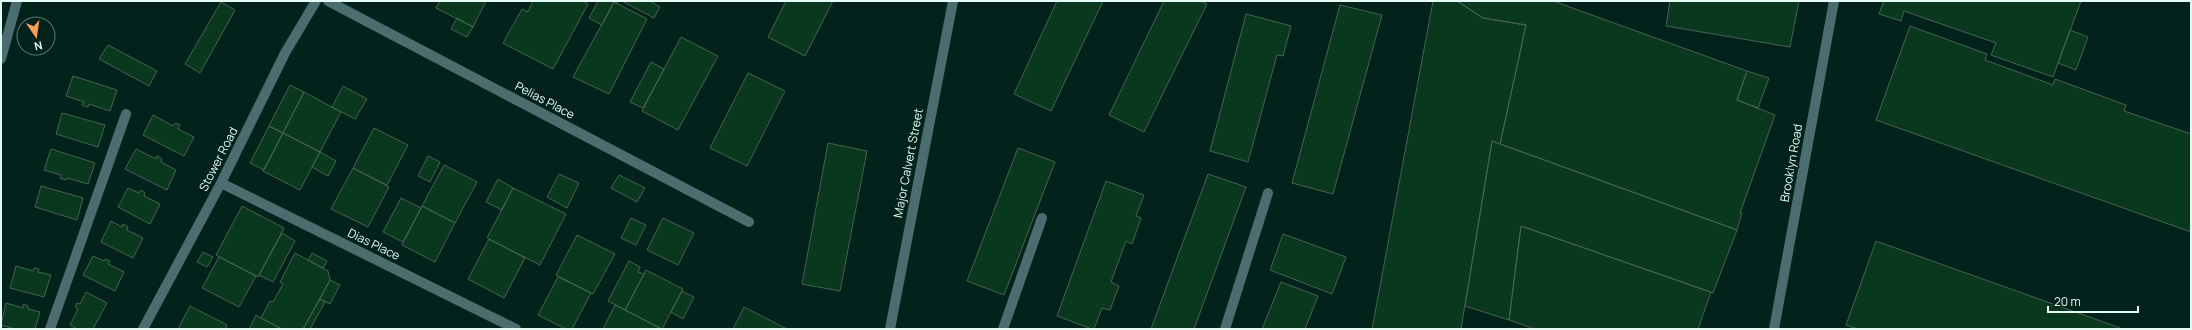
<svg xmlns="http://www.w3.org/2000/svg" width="2192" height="330" viewBox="0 0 2192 330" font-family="Manrope,sans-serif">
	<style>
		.building { fill: #0a381e; stroke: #46634e }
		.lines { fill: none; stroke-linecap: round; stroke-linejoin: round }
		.service { stroke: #4c6d6f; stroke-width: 10 }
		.minor { stroke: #4c6d6f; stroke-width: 10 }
		.tertiary { stroke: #4c6d6f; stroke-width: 10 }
		.labels { text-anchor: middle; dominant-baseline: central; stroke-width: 3; stroke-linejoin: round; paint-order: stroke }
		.street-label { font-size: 12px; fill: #e5fbf5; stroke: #04221c }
	</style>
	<rect width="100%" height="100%" fill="#04221c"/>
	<path class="building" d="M 440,1 L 486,1 L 473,27 L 436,8 Z
		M 533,1 L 581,1 L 588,4 L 553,69 L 503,43 L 522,9 L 528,12 Z
		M 598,1 L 619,1 L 617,4 L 614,2 L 602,25 L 589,18 Z
		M 622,1 L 650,1 L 660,7 L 654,18 Z
		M 786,1 L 833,1 L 805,56 L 768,37 Z
		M 1057,1 L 1103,1 L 1051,111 L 1014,94 Z
		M 1164,1 L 1200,1 L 1207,4 L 1144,132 L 1109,115 Z
		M 1433,1 L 1457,1 L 1483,18 L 1526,25 L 1500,144 L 1492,141 L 1461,329 L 1372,329 Z
		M 1457,1 L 1553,1 L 1747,71 L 1737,100 L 1775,115 L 1740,213 L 1742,213 L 1737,230 L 1500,144 L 1526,25 L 1483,18 Z
		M 1670,1 L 1799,1 L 1790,47 L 1666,26 Z
		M 1884,1 L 2081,1 L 2053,77 L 1991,55 L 1996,43 L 1904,11 L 1901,21 L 1879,14 Z
		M 221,2 L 235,10 L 200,73 L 185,64 Z
		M 614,2 L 647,19 L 609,94 L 573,77 Z
		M 1340,5 L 1382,15 L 1333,194 L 1292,183 Z
		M 1246,14 L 1291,26 L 1283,56 L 1277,55 L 1248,162 L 1210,151 Z
		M 457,18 L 473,27 L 467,37 L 451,29 Z
		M 1910,26 L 1987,54 L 1985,60 L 2053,85 L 2055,79 L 2126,105 L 2124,111 L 2191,134 L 2191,232 L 1876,120 Z
		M 2070,30 L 2088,37 L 2076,70 L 2058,63 Z
		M 681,37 L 718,56 L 678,130 L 642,111 Z
		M 108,45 L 157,71 L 149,86 L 99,59 Z
		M 651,62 L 664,69 L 643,108 L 630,102 Z
		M 1747,71 L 1769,78 L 1758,108 L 1737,100 Z
		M 748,73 L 785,91 L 747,166 L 710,148 Z
		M 73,76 L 117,90 L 110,111 L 89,104 L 88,107 L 82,105 L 84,102 L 66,96 Z
		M 290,85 L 304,92 L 283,133 L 269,126 Z
		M 343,86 L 367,99 L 355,119 L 332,107 Z
		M 304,92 L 341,112 L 320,152 L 283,133 Z
		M 62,113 L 105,125 L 98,147 L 56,134 Z
		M 153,115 L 173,126 L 175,123 L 180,125 L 178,129 L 194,137 L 184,156 L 143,135 Z
		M 269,126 L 283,133 L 264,170 L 250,163 Z
		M 374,128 L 408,145 L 387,185 L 353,168 Z
		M 283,133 L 320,152 L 300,190 L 263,171 Z
		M 1492,141 L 1737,230 L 1713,293 L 1521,226 L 1509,320 L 1465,306 Z
		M 828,143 L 867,151 L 840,291 L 802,284 Z
		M 1018,148 L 1055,162 L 1004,295 L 967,281 Z
		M 51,149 L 95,163 L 88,184 L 67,178 L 66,180 L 60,178 L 61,175 L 44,170 Z
		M 136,149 L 156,159 L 157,156 L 162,159 L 161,162 L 176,170 L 167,190 L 125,169 Z
		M 320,152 L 336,161 L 328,176 L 312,167 Z
		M 428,156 L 440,162 L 430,182 L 418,176 Z
		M 444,165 L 477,182 L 455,223 L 422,206 Z
		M 353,168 L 389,187 L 368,227 L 331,209 Z
		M 559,174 L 579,183 L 567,208 L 547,197 Z
		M 1208,174 L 1246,187 L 1194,329 L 1151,329 Z
		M 619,175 L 645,188 L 637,202 L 611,188 Z
		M 498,179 L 513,188 L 502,210 L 486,202 Z
		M 1106,181 L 1144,195 L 1136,216 L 1141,218 L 1132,244 L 1126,241 L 1111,282 L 1119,286 L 1110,310 L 1102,308 L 1094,329 L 1092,329 L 1057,316 Z
		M 41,186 L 83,198 L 77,220 L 35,207 Z
		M 128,188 L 139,193 L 141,190 L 145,193 L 144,196 L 160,204 L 150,224 L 118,207 Z
		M 513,188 L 566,214 L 540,265 L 487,238 Z
		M 401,198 L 421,208 L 403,242 L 383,232 Z
		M 242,206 L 284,228 L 258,277 L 216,255 Z
		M 422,206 L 455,223 L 435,262 L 402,245 Z
		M 631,218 L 646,225 L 636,245 L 621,238 Z
		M 663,218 L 694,233 L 678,265 L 647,250 Z
		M 111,221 L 122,227 L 123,224 L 128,227 L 127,230 L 143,238 L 133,258 L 101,242 Z
		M 1521,226 L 1711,292 L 1698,329 L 1535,329 L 1509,320 Z
		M 282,233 L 295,241 L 273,282 L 259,275 Z
		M 1283,234 L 1346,257 L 1332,294 L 1270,270 Z
		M 577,235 L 615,254 L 593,294 L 556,275 Z
		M 489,239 L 525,258 L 504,298 L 468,279 Z
		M 1876,241 L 2123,329 L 1858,329 L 1846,325 Z
		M 203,252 L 213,257 L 207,267 L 197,262 Z
		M 295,253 L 328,271 L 330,280 L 303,329 L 282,329 L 261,318 L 270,301 L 273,302 L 283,284 L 280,282 Z
		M 312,253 L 327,261 L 323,268 L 308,260 Z
		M 93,256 L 104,261 L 105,259 L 110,261 L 108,264 L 124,272 L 115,291 L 83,275 Z
		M 219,257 L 256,276 L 239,307 L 202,288 Z
		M 629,261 L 640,267 L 638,272 L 644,274 L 625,310 L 608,301 Z
		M 16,266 L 33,271 L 34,268 L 39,269 L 38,272 L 51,275 L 44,297 L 10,288 Z
		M 646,270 L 683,289 L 662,329 L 625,310 Z
		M 558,277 L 591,293 L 572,329 L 566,329 L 538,315 Z
		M 330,280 L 340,285 L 330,304 L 320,299 Z
		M 1281,282 L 1318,296 L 1305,329 L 1262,329 Z
		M 682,291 L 694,297 L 683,319 L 671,312 Z
		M 86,292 L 107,303 L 93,329 L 77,329 L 70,325 L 78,309 L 75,307 L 77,303 L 80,304 Z
		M 320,299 L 325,302 L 310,329 L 303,329 Z
		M 6,303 L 23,308 L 23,304 L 28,306 L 28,309 L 40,312 L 35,329 L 15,329 L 1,325 Z
		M 615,305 L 660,328 L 659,329 L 603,329 Z
		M 190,306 L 227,325 L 225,329 L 178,329 Z
		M 744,307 L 787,329 L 733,329 Z
		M 256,315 L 261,318 L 282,329 L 249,329 Z"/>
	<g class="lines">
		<path class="service" d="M 50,329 L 126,114
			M 1003,329 L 1042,218
			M 1225,329 L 1268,193
			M 1774,329 L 1834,1"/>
		<path class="minor" d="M 328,1 L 749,222
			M 221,183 L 516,329
			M 143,329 L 221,183 L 285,53 L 316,1
			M 890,329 L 953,1"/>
		<path class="tertiary" d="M 1,59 L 17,1"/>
	</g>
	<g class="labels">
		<g class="street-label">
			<text transform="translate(545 100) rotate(28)">Pelias Place</text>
			<text transform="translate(218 159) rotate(-63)">Stower Road</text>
			<text transform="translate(908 163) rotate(-79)">Major Calvert Street</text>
			<text transform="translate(1791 163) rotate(-80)">Brooklyn Road</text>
			<text transform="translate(374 244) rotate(26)">Dias Place</text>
		</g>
	</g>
	<rect width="2192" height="330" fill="none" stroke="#e5fbf5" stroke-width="4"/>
	<g transform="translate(36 36) rotate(167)"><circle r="19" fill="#04221c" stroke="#5e7973"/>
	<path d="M0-3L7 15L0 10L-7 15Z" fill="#fb9e51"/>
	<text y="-6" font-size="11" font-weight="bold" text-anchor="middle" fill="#e5fbf5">N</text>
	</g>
	<path d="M2048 306v6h90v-6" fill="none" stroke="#e5fbf5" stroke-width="2"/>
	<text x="2054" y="306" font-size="12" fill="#e5fbf5" stroke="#04221c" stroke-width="3" paint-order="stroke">20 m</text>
</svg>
